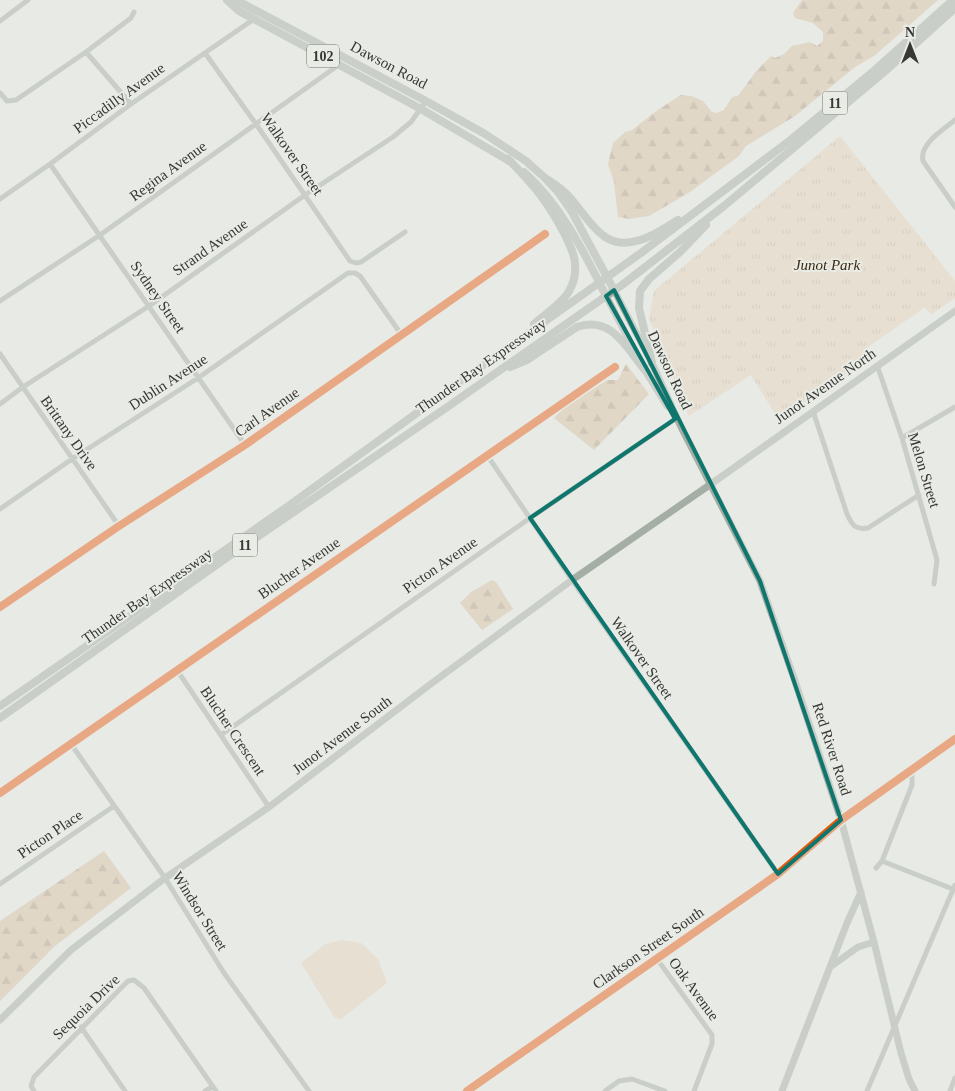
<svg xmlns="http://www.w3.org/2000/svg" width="955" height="1091" viewBox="0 0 955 1091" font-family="'Times New Roman',serif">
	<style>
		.forest { fill: url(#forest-firs) }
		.park { fill: url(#park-tufts) }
		.garden { fill: #e7d3b9 }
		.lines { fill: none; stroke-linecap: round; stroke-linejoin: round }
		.minor { stroke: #a6aea7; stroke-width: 5 }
		.tertiary { stroke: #a6aea7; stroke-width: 5.5 }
		.secondary { stroke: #a5aea5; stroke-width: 7 }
		.primary { stroke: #a7b0a9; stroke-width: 8 }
		.trunk { stroke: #a4ada6; stroke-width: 8 }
		.cycleway-casing { stroke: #e9ebe5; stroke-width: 11 }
		.cycleway { stroke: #e8590c; stroke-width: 8 }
		.marked { fill: none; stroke: #0f766e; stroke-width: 4; stroke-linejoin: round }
		.labels { text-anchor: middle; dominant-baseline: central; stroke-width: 4; stroke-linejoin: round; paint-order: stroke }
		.shield { fill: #e9ebe5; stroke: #6c6e6a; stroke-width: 1 }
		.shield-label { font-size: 14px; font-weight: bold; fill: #373836 }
		.street-label { font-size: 15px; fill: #373836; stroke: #e9ebe5 }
		.park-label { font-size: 15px; font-style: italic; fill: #3d2910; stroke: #e9ebe5 }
	</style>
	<defs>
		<pattern id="forest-firs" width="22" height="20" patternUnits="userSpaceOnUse" patternTransform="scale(1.25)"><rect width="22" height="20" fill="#dac0a0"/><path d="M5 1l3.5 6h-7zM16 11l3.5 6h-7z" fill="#b29d83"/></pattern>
		<pattern id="park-tufts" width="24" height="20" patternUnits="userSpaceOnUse" patternTransform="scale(1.25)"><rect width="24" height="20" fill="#e7d3b9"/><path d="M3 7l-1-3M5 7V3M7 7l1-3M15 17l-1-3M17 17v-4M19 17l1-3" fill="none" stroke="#c7b6a0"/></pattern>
	</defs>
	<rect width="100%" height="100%" fill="#e8eae6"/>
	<path class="forest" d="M 802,0 L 938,0 L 874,56 L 855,67 L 795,116 L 746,146 L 739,156 L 690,192 L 649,216 L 629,219 L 618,217 L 614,182 L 608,164 L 613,143 L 625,132 L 632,130 L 656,111 L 681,95 L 692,96 L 703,101 L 712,112 L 717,113 L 724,110 L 732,97 L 738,96 L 757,70 L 771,56 L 775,58 L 784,54 L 792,46 L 810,42 L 817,46 L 823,41 L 823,32 L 813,23 L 795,18 L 793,13 Z
		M 626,364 L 649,394 L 594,450 L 554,418 L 565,407 L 607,380 L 618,380 Z
		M 492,580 L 496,582 L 513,609 L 482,630 L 460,603 L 471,592 Z
		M 104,851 L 131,888 L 55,946 L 0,1001 L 0,921 Z"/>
	<path class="park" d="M 840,136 L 955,281 L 955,298 L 931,315 L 925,307 L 864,350 L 870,358 L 779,420 L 751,375 L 689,416 L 649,319 L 654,291 Z"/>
	<path class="garden" d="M 341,940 L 361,943 L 378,959 L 387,983 L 341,1019 L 335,1018 L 301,963 L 324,945 Z"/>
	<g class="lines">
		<path class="minor" d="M 0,21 L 28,0
			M 86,52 L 131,104
			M 205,53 L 256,124 L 350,261 L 356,263 L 361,262 L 405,232
			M 0,93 L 7,101 L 16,100 L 86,52 L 131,18 L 134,12
			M 955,120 C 943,130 919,144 923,161 L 955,207
			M 50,164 L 245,445
			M 0,199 L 50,164 L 131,104 L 254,19
			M 0,301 L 100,235 L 340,64
			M 0,354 L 119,526
			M 877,365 L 902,438 L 937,560 L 934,584
			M 0,404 L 23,387 L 149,306 L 305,195 L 393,137 L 411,122 L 426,101
			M 813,411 L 847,514 C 852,525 855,530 868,528 L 919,495
			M 902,438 L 955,407
			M 487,455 L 572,580 L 778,874
			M 0,509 L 72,459 L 198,378 L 348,273 L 355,273 L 360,276 L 401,334
			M 0,607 L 119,526 L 245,445 L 545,234
			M 177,670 L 269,807
			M 221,735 L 530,518 L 675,419
			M 71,744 L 165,878 L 224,973 L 309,1091
			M 0,793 L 615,367
			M 841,820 L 955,739
			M 882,861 L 955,890
			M 876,868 L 882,861 L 912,785 L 912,770
			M 0,884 L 114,806
			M 657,959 L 712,1035 L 712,1044 L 694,1091
			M 81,1027 L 125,1091
			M 34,1091 L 31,1086 L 34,1077 L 128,981 L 134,980 L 144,988 L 216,1091
			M 205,1091 L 212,1087
			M 605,1091 L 619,1081 L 632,1079 L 665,1091
			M 867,1091 L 955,885
			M 950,1091 L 955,1078"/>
		<path class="tertiary" d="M 467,1091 L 778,874 L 841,820"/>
		<path class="secondary" d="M 614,290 L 652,363 L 682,429 L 760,581 L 795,681 L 841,820 L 874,942 L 901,1053 L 909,1079 L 915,1091
			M 606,296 L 644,369 L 667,406
			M 830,967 L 858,947 L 874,942
			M 0,1020 L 71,950 L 165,878 L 269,807 L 432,683 L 572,580 L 711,484 L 955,311
			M 782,1091 L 847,923 L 861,892"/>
		<path class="primary" d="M 227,0 L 239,11 L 421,109 L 511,162
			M 236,0 L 426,101 L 485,134 L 526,161 L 545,178 L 558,192 L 572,212 L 614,290
			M 524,172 C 561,205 584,252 606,296"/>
		<path class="trunk" d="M 508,159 C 534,185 548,202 565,235 C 569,244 575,254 575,264 C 576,274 573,285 568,293 C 560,305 545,314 534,324
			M 545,178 C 555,184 564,190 572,200 C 591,222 604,252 640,240 C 654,236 666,227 678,220
			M 652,363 L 639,308 L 640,291 L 649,279 L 680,252 L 706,225
			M 510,367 L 527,360 L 577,327 C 611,315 626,347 644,369
			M 0,706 L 287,507 L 468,376 L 641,253 L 788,142 L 876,69 L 953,0
			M 0,718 L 222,561 L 443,410 L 622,285 L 724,206 L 883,73 L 955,8"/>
		<g class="cycleway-casing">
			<path id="cycleway" d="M 0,607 L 119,526 L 245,445 L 545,234
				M 0,793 L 615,367
				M 467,1091 L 778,874 L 841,820 L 955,739"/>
		</g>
		<use href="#cycleway" class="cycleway"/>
	</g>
	<path d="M0 0H955V1091H0ZM 614,290 L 760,581 L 841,820 L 778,874 L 530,518 L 675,419 L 606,296 Z" fill="#e8eae6" fill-opacity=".55" fill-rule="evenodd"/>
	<path class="marked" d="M 614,290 L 760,581 L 841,820 L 778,874 L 530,518 L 675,419 L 606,296 Z"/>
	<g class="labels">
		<g class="shield">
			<rect x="307" y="44.5" width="32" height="23" rx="4"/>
			<rect x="822.5" y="91.5" width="25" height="23" rx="4"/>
			<rect x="232.5" y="533.5" width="25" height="23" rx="4"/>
		</g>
		<g class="shield-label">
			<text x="323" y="56">102</text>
			<text x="835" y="103">11</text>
			<text x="245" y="545">11</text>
		</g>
		<g class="street-label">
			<text transform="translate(389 65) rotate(28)">Dawson Road</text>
			<text transform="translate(119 98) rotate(-36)">Piccadilly Avenue</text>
			<text transform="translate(292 154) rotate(55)">Walkover Street</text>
			<text transform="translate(168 171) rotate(-36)">Regina Avenue</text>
			<text transform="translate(210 247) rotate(-35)">Strand Avenue</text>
			<text transform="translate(158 297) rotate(55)">Sydney Street</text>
			<text transform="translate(481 366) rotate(-35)">Thunder Bay Expressway</text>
			<text transform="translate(670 370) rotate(65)">Dawson Road</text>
			<text transform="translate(168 382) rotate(-33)">Dublin Avenue</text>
			<text transform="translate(825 386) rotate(-35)">Junot Avenue North</text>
			<text transform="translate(267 412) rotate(-35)">Carl Avenue</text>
			<text transform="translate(69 433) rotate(55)">Brittany Drive</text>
			<text transform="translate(924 470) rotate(73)">Melon Street</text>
			<text transform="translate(440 565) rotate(-35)">Picton Avenue</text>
			<text transform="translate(299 568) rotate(-35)">Blucher Avenue</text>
			<text transform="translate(147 596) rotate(-35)">Thunder Bay Expressway</text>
			<text transform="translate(642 658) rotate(55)">Walkover Street</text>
			<text transform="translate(233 731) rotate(56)">Blucher Crescent</text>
			<text transform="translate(342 735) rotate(-37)">Junot Avenue South</text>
			<text transform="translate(832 749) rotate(72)">Red River Road</text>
			<text transform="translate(50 834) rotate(-34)">Picton Place</text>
			<text transform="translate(200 911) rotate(58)">Windsor Street</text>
			<text transform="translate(648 948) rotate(-35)">Clarkson Street South</text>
			<text transform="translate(694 989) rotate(54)">Oak Avenue</text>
			<text transform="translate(86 1007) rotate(-44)">Sequoia Drive</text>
		</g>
		<g class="park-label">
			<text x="827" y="265">Junot Park</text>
		</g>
	</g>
	<g transform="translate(910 45)" stroke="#e9ebe5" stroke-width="4" paint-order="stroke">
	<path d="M0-4L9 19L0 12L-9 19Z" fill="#373836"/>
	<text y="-8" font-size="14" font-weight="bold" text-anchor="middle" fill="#373836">N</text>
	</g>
</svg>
